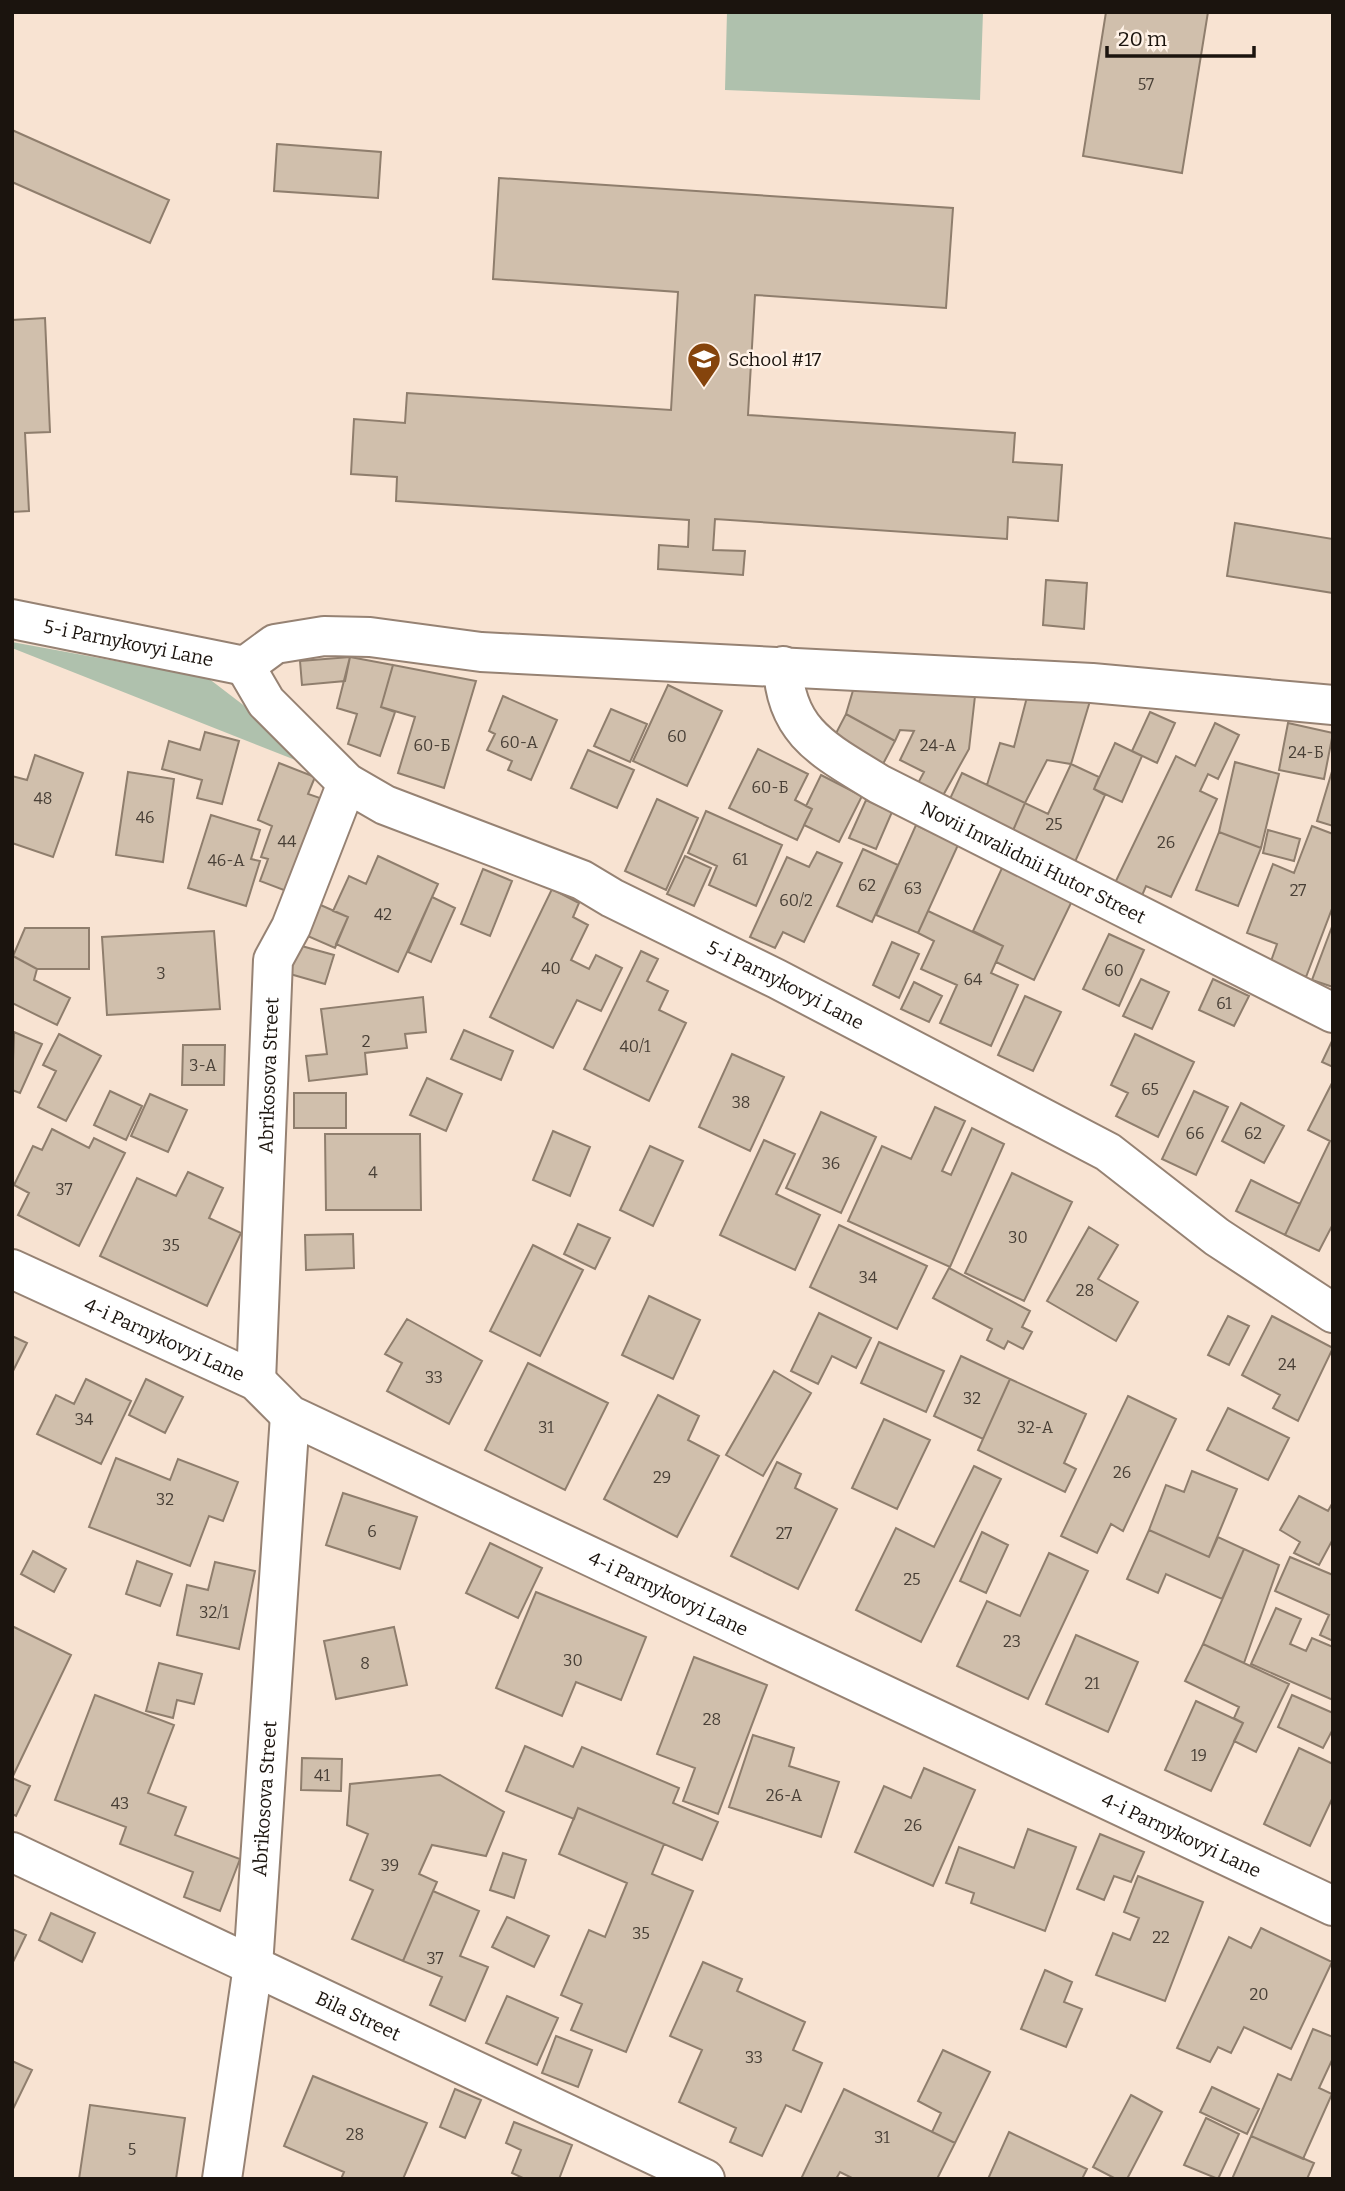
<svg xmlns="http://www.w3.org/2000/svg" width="1345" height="2191" viewBox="0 0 1345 2191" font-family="Bitter,serif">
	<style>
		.green { fill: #afc1ad }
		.building { fill: #d0bfac; stroke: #8f7e6d; stroke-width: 2 }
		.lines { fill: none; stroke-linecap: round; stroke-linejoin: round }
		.minor-casing { stroke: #968273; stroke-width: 42 }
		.minor { stroke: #fff; stroke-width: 38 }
		.labels { text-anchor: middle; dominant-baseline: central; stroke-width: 5; stroke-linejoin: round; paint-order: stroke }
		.number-label { font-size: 16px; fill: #483f36 }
		.poi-label { font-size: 19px; fill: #1b140e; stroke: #fff2e7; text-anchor: start }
		.street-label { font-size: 19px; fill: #1b140e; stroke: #fff2e7 }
	</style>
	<rect width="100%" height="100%" fill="#f8e3d2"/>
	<path class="green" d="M 727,12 L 983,12 L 980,100 L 725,90 Z
		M 12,642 L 208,678 L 302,750 L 308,765 L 12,648 Z"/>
	<path class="building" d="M 1106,12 L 1208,12 L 1182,173 L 1083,156 Z
		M 12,130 L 169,200 L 150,243 L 12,182 Z
		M 277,144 L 381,152 L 378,198 L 274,191 Z
		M 499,178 L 953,208 L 946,308 L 755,295 L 748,415 L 1015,433 L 1013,462 L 1062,465 L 1058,521 L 1008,517 L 1007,539 L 715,519 L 713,550 L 745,551 L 743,575 L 658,569 L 659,545 L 688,547 L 689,520 L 396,501 L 397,477 L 351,474 L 354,419 L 405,423 L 407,393 L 671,410 L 678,292 L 493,279 Z
		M 45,318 L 50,432 L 25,433 L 29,511 L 12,512 L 12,320 Z
		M 1235,523 L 1333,539 L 1333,593 L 1227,576 Z
		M 1046,580 L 1087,583 L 1084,629 L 1043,625 Z
		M 350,657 L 393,665 L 381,707 L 395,712 L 380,756 L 348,744 L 357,714 L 337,708 Z
		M 350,657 L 345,681 L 302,685 L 300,661 Z
		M 393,665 L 476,681 L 444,788 L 398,773 L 415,717 L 381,707 Z
		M 668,685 L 722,711 L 687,786 L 633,761 Z
		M 854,687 L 975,696 L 969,749 L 941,799 L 917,785 L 924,772 L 900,760 L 914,731 L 900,730 L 895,741 L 846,714 Z
		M 503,696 L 557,720 L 531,780 L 508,770 L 512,761 L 487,750 L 495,734 L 489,731 Z
		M 1027,697 L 1090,701 L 1071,764 L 1047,760 L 1025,803 L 987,785 L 1000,743 L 1014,747 Z
		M 611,709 L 647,724 L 630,762 L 594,746 Z
		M 1150,712 L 1175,723 L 1157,763 L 1132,751 Z
		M 846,714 L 895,741 L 883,764 L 833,739 Z
		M 1215,723 L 1239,735 L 1218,779 L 1208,774 L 1200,791 L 1217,799 L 1171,897 L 1146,886 L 1141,898 L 1114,885 L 1176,756 L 1195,766 Z
		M 1288,723 L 1333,733 L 1324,779 L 1279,770 Z
		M 205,732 L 239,741 L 222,804 L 197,798 L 202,780 L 162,769 L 169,741 L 200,750 Z
		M 1115,743 L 1142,756 L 1122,802 L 1094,789 Z
		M 758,749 L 808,774 L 795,800 L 812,809 L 797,840 L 729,808 Z
		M 588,750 L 634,770 L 617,808 L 571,788 Z
		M 35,755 L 83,773 L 53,857 L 12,843 L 12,776 L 27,780 Z
		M 1235,762 L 1279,774 L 1261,848 L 1219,832 Z
		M 279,763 L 315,777 L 308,794 L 323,799 L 289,892 L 260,881 L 268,859 L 261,857 L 272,826 L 258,820 Z
		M 1071,764 L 1099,777 L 1094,789 L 1105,795 L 1074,864 L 1011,835 L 1025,803 L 1048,814 Z
		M 1333,768 L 1333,826 L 1317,821 Z
		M 128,772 L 174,779 L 163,862 L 116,855 Z
		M 962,773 L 1025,803 L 1011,835 L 948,803 Z
		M 821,775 L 862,796 L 839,842 L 804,825 L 812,809 L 806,806 Z
		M 657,799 L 698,818 L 666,890 L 625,871 Z
		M 866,800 L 892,812 L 876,849 L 849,838 Z
		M 706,811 L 782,845 L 756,906 L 709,885 L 717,866 L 688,853 Z
		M 211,815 L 260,830 L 251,859 L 260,861 L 246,906 L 188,888 Z
		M 916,825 L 958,845 L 918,933 L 876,915 Z
		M 1312,826 L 1333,834 L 1333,906 L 1306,977 L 1270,964 L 1277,944 L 1247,933 L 1273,864 L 1294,873 Z
		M 1268,830 L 1300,839 L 1294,861 L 1263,853 Z
		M 1219,832 L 1261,848 L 1238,906 L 1196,890 Z
		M 863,849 L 898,865 L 872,922 L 837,906 Z
		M 817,852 L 842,863 L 804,942 L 783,932 L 775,948 L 750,937 L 787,857 L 809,867 Z
		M 378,856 L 438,884 L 398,972 L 336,944 L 348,917 L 333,911 L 349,876 L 366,884 Z
		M 685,856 L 711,868 L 694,906 L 667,894 Z
		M 1002,868 L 1072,901 L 1034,980 L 996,962 L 1003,946 L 973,931 Z
		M 483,869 L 512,881 L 490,936 L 461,924 Z
		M 552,889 L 579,903 L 573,917 L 588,925 L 571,960 L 589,969 L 596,955 L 622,968 L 601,1011 L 577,1000 L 553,1048 L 490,1017 Z
		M 432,897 L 455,908 L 431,962 L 408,952 Z
		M 316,903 L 348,917 L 335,948 L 303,934 Z
		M 928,911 L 1003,946 L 991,973 L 1018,985 L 991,1046 L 940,1023 L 957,985 L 921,969 L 934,941 L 918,933 Z
		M 1333,924 L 1333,987 L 1312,980 Z
		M 25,928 L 89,928 L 89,969 L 37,969 L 13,956 Z
		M 214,931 L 220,1009 L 107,1015 L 102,937 Z
		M 1109,934 L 1144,950 L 1119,1006 L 1083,989 Z
		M 892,942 L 919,954 L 899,998 L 873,985 Z
		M 298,945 L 334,955 L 325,984 L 290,974 Z
		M 641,951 L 658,959 L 647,981 L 668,991 L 659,1010 L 686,1023 L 649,1101 L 584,1069 Z
		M 13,956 L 37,969 L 34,980 L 70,998 L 57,1025 L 12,1003 Z
		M 1141,979 L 1169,992 L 1152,1029 L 1123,1016 Z
		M 1213,979 L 1249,996 L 1234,1026 L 1199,1010 Z
		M 914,982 L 942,996 L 929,1022 L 901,1009 Z
		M 1025,996 L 1061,1012 L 1033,1071 L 998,1055 Z
		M 423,997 L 426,1032 L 405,1034 L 407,1048 L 365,1053 L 367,1074 L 309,1081 L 306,1056 L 327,1054 L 321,1009 Z
		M 464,1030 L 513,1051 L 501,1080 L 451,1059 Z
		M 14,1032 L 42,1044 L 20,1093 L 12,1090 Z
		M 59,1034 L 101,1056 L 66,1121 L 38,1107 L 56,1071 L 43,1065 Z
		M 1135,1034 L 1194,1062 L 1158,1137 L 1116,1116 L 1128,1093 L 1111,1085 Z
		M 1333,1039 L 1333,1067 L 1322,1062 Z
		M 183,1045 L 225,1045 L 224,1085 L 182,1085 Z
		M 732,1054 L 784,1077 L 750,1151 L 699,1127 Z
		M 427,1078 L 462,1094 L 446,1131 L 410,1115 Z
		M 1333,1081 L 1333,1224 L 1319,1251 L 1285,1235 L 1330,1141 L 1308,1130 Z
		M 110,1091 L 142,1106 L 126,1140 L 94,1125 Z
		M 1194,1091 L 1228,1107 L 1196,1175 L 1162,1159 Z
		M 294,1093 L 346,1093 L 346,1128 L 294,1128 Z
		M 150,1094 L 187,1110 L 168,1152 L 131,1136 Z
		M 1241,1103 L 1284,1126 L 1264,1163 L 1222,1141 Z
		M 935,1107 L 965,1121 L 942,1171 L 951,1175 L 972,1128 L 1004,1144 L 950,1267 L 848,1221 L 882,1146 L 911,1159 Z
		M 821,1112 L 876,1137 L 841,1213 L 786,1188 Z
		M 52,1129 L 89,1148 L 94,1138 L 125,1153 L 79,1246 L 18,1215 L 29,1193 L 14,1185 L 33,1146 L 42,1150 Z
		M 553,1131 L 590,1147 L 570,1196 L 533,1180 Z
		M 325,1134 L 420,1134 L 421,1210 L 326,1210 Z
		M 764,1140 L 795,1154 L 776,1194 L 820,1215 L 795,1270 L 720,1235 Z
		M 650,1146 L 683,1161 L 653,1226 L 620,1210 Z
		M 188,1172 L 223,1188 L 209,1218 L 241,1233 L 207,1306 L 100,1256 L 137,1178 L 176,1196 Z
		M 1012,1173 L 1072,1202 L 1024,1301 L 965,1273 Z
		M 1251,1180 L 1300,1204 L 1285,1235 L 1236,1211 Z
		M 578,1224 L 610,1238 L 595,1269 L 564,1254 Z
		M 839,1225 L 927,1266 L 897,1329 L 810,1287 Z
		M 1089,1227 L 1118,1245 L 1098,1279 L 1138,1302 L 1116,1341 L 1047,1301 Z
		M 353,1234 L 354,1268 L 306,1270 L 305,1235 Z
		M 533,1245 L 583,1270 L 540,1356 L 490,1331 Z
		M 949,1268 L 1030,1311 L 1022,1327 L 1032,1332 L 1023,1349 L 1008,1341 L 1004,1349 L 987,1340 L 992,1329 L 933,1298 Z
		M 649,1296 L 700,1320 L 673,1379 L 622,1355 Z
		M 819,1313 L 871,1338 L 856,1368 L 832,1356 L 818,1384 L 791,1371 Z
		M 1228,1316 L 1249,1326 L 1229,1365 L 1208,1355 Z
		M 1272,1316 L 1333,1348 L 1298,1421 L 1273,1408 L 1280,1395 L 1242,1375 Z
		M 407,1319 L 482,1361 L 449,1424 L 387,1391 L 402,1363 L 385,1354 Z
		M 12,1336 L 27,1343 L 12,1373 Z
		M 879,1342 L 944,1371 L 926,1412 L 861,1383 Z
		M 961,1356 L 1010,1379 L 983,1439 L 934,1416 Z
		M 528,1363 L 608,1403 L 565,1490 L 485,1450 Z
		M 774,1371 L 811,1393 L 763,1476 L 726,1455 Z
		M 86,1379 L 131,1401 L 101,1464 L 37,1434 L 56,1395 L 74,1404 Z
		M 146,1379 L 183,1397 L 165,1433 L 129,1415 Z
		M 1010,1379 L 1086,1414 L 1064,1463 L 1076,1469 L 1065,1492 L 978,1450 Z
		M 658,1395 L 699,1416 L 688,1440 L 719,1456 L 677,1537 L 604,1499 Z
		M 1128,1396 L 1176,1419 L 1123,1531 L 1111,1524 L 1097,1553 L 1061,1536 Z
		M 1228,1408 L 1289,1438 L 1268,1480 L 1207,1450 Z
		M 884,1419 L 930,1440 L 897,1509 L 852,1488 Z
		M 116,1458 L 170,1480 L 178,1459 L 238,1482 L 223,1521 L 209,1516 L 190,1566 L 89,1527 Z
		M 777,1462 L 801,1474 L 795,1488 L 837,1509 L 798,1589 L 731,1556 Z
		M 974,1466 L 1001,1479 L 921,1642 L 856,1610 L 896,1528 L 934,1547 Z
		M 1192,1471 L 1237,1489 L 1209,1557 L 1149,1530 L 1166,1485 L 1184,1492 Z
		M 343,1493 L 417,1517 L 400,1569 L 326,1545 Z
		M 1299,1496 L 1328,1511 L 1333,1502 L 1333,1539 L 1319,1565 L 1294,1553 L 1300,1542 L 1280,1530 Z
		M 1149,1530 L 1209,1557 L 1218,1537 L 1244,1549 L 1222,1599 L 1166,1574 L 1158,1593 L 1127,1579 Z
		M 982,1532 L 1008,1545 L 986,1593 L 960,1581 Z
		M 490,1543 L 542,1568 L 518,1618 L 466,1593 Z
		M 1244,1549 L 1279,1565 L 1244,1663 L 1203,1644 Z
		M 33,1551 L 66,1569 L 54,1592 L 21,1574 Z
		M 1049,1553 L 1088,1571 L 1028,1699 L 957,1666 L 987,1601 L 1020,1616 Z
		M 1290,1557 L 1333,1575 L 1333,1641 L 1320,1635 L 1329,1615 L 1275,1591 Z
		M 137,1561 L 172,1574 L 160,1606 L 126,1594 Z
		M 215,1562 L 255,1571 L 239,1649 L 177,1635 L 187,1585 L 208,1590 Z
		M 536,1592 L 646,1637 L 621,1700 L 576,1682 L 562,1716 L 496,1688 Z
		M 1276,1608 L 1301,1619 L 1290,1644 L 1306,1651 L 1312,1638 L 1333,1647 L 1333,1700 L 1251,1664 Z
		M 12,1626 L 71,1655 L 12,1778 Z
		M 394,1627 L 407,1685 L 336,1699 L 324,1641 Z
		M 1076,1635 L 1138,1662 L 1108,1732 L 1046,1704 Z
		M 1203,1644 L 1289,1684 L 1256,1752 L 1234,1741 L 1243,1723 L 1234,1718 L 1239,1707 L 1185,1681 Z
		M 694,1657 L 767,1685 L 718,1814 L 683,1801 L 695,1768 L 657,1754 Z
		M 159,1663 L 202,1674 L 194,1704 L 177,1700 L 173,1718 L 146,1711 Z
		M 95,1695 L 174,1725 L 148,1793 L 186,1807 L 175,1835 L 240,1859 L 220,1911 L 184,1897 L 193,1872 L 120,1844 L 126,1827 L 55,1800 Z
		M 1292,1695 L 1333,1713 L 1333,1729 L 1323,1748 L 1278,1727 Z
		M 1196,1701 L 1243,1723 L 1211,1791 L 1165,1770 Z
		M 753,1735 L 794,1748 L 789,1766 L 839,1782 L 821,1837 L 729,1807 Z
		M 525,1746 L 573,1767 L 582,1747 L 679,1788 L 673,1803 L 718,1822 L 702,1860 L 578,1808 L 574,1819 L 506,1791 Z
		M 1299,1748 L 1333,1764 L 1333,1797 L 1310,1846 L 1264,1824 Z
		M 302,1758 L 342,1759 L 341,1791 L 301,1790 Z
		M 924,1768 L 975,1790 L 933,1886 L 855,1852 L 884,1786 L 911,1798 Z
		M 440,1775 L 504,1812 L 486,1856 L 432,1845 L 419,1874 L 437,1882 L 403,1961 L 352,1939 L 373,1890 L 350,1880 L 368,1834 L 347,1825 L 350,1784 Z
		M 12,1778 L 30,1786 L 16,1816 L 12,1814 Z
		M 578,1808 L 664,1844 L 652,1874 L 693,1891 L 626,2052 L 571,2030 L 582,2004 L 561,1995 L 589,1930 L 605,1937 L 627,1883 L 559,1854 Z
		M 1028,1829 L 1076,1847 L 1045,1931 L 971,1903 L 974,1893 L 946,1883 L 959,1847 L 1014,1868 Z
		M 1100,1834 L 1144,1852 L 1131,1882 L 1114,1876 L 1104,1900 L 1077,1889 Z
		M 503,1853 L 526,1860 L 514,1898 L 490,1890 Z
		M 1138,1876 L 1203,1902 L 1165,2001 L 1096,1975 L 1113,1933 L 1130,1940 L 1139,1918 L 1124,1912 Z
		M 433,1891 L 479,1911 L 460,1956 L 488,1967 L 465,2021 L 430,2005 L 442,1977 L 403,1961 Z
		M 51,1913 L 95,1933 L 82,1962 L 39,1940 Z
		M 507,1917 L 549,1936 L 534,1967 L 492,1947 Z
		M 1261,1928 L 1332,1962 L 1291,2049 L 1244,2027 L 1231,2053 L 1218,2047 L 1210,2062 L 1177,2048 L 1229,1937 L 1251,1948 Z
		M 12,1929 L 26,1935 L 12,1964 Z
		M 703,1962 L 742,1979 L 737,1991 L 805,2022 L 793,2050 L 822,2063 L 801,2112 L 786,2105 L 762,2156 L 730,2142 L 736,2128 L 679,2102 L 702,2050 L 670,2036 Z
		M 1045,1970 L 1072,1982 L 1064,2002 L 1082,2009 L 1066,2047 L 1021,2029 Z
		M 507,1996 L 558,2018 L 537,2065 L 486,2043 Z
		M 1313,2029 L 1333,2037 L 1333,2058 L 1319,2088 L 1332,2094 L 1303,2159 L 1251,2136 L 1278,2074 L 1291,2080 Z
		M 556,2036 L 592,2050 L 578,2087 L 542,2073 Z
		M 943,2050 L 990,2072 L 955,2143 L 932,2132 L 941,2113 L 918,2101 Z
		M 12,2061 L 32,2070 L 12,2111 Z
		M 313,2076 L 427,2123 L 403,2179 L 341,2179 L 344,2172 L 284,2146 Z
		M 1212,2087 L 1259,2109 L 1247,2134 L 1200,2112 Z
		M 455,2089 L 481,2100 L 465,2138 L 440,2127 Z
		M 844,2089 L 955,2143 L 937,2179 L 854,2179 L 840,2172 L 836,2179 L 801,2179 Z
		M 1131,2095 L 1162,2112 L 1127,2179 L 1116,2179 L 1093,2167 Z
		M 90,2105 L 185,2118 L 176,2179 L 79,2179 Z
		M 1206,2118 L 1239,2134 L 1218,2179 L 1184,2165 Z
		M 514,2122 L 572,2145 L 559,2179 L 525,2179 L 512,2173 L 521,2150 L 506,2143 Z
		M 1009,2132 L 1087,2169 L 1082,2179 L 988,2179 Z
		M 1251,2136 L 1314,2163 L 1307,2179 L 1232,2179 Z"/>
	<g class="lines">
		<g class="minor-casing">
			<g id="minor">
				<path id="s1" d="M 12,619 L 245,666 L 275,644 L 324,636 L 370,637 L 481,652 L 1092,683 L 1333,705"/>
				<path id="s2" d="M 245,666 L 266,702 L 347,783 L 385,805 L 582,880 L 612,898 L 777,979 L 1108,1152 L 1217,1237 L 1333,1313"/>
				<path id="s3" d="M 783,666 C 785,734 828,752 879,784 L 1333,1013"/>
				<path id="s4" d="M 12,1269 L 256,1381 L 290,1415 L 1333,1906"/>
				<path id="s5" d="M 256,1381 L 273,960 L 291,927 L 347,783"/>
				<path id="s6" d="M 12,1852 L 705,2179"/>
				<path id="s7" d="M 222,2179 L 253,1966 L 290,1415"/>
			</g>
		</g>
		<use href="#minor" class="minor"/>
	</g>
	<defs>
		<g id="school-pin" transform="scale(1.75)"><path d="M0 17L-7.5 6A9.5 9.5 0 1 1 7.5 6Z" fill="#85440c" stroke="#fff2e7"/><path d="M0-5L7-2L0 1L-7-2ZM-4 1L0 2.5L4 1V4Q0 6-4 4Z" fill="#fff"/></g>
	</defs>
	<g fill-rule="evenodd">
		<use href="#school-pin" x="704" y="359"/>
	</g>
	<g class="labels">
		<g class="number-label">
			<text x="1146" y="84">57</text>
			<text x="677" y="736">60</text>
			<text x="519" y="742">60-А</text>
			<text x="432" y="745">60-Б</text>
			<text x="938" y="745">24-А</text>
			<text x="1306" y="752">24-Б</text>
			<text x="770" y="787">60-Б</text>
			<text x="43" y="798">48</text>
			<text x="145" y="817">46</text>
			<text x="1054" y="824">25</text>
			<text x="287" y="841">44</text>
			<text x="1166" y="842">26</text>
			<text x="740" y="859">61</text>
			<text x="226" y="860">46-А</text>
			<text x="867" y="885">62</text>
			<text x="913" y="888">63</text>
			<text x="1298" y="890">27</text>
			<text x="796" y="900">60/2</text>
			<text x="383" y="914">42</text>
			<text x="551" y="968">40</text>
			<text x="1114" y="970">60</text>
			<text x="161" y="973">3</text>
			<text x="973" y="979">64</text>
			<text x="1224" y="1003">61</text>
			<text x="366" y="1041">2</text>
			<text x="635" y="1046">40/1</text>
			<text x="203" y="1065">3-А</text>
			<text x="1150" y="1089">65</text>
			<text x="741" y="1102">38</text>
			<text x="1195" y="1133">66</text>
			<text x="1253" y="1133">62</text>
			<text x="831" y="1163">36</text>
			<text x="373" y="1172">4</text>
			<text x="64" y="1189">37</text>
			<text x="1018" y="1237">30</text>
			<text x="171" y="1245">35</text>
			<text x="868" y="1277">34</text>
			<text x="1085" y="1290">28</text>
			<text x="1287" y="1364">24</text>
			<text x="434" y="1377">33</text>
			<text x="972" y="1398">32</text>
			<text x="84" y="1419">34</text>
			<text x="546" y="1427">31</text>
			<text x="1035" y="1427">32-А</text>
			<text x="1122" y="1472">26</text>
			<text x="662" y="1477">29</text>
			<text x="165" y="1499">32</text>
			<text x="372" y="1531">6</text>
			<text x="784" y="1533">27</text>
			<text x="912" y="1579">25</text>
			<text x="214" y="1612">32/1</text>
			<text x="1012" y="1641">23</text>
			<text x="573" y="1660">30</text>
			<text x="365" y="1663">8</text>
			<text x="1092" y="1683">21</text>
			<text x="712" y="1719">28</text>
			<text x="1199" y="1755">19</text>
			<text x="322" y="1775">41</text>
			<text x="784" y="1795">26-А</text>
			<text x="120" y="1803">43</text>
			<text x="913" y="1825">26</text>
			<text x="390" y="1865">39</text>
			<text x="641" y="1933">35</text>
			<text x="1161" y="1937">22</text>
			<text x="435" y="1958">37</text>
			<text x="1259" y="1994">20</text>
			<text x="754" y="2057">33</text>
			<text x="355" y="2134">28</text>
			<text x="882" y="2137">31</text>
			<text x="132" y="2149">5</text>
		</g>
		<g class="poi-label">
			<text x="728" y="359">School #17</text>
		</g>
		<g class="street-label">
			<text stroke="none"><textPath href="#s1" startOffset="119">5-i Parnykovyi Lane</textPath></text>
			<text stroke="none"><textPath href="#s3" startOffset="334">Novii Invalidnii Hutor Street</textPath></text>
			<text stroke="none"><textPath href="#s2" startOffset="640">5-i Parnykovyi Lane</textPath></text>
			<text stroke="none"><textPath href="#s5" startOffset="306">Abrikosova Street</textPath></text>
			<text stroke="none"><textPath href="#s4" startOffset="168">4-i Parnykovyi Lane</textPath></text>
			<text stroke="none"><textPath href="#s4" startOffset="735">4-i Parnykovyi Lane</textPath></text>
			<text stroke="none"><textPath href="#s7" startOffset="383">Abrikosova Street</textPath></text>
			<text stroke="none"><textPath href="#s4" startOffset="1302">4-i Parnykovyi Lane</textPath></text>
			<text stroke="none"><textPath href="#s6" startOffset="383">Bila Street</textPath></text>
		</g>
	</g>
	<rect width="1345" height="2191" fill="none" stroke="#1b140e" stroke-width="28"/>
	<path d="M1107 46v10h147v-10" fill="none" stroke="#1b140e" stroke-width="3.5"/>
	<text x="1118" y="46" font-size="21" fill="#1b140e" stroke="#fff2e7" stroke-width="5" paint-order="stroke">20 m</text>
</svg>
